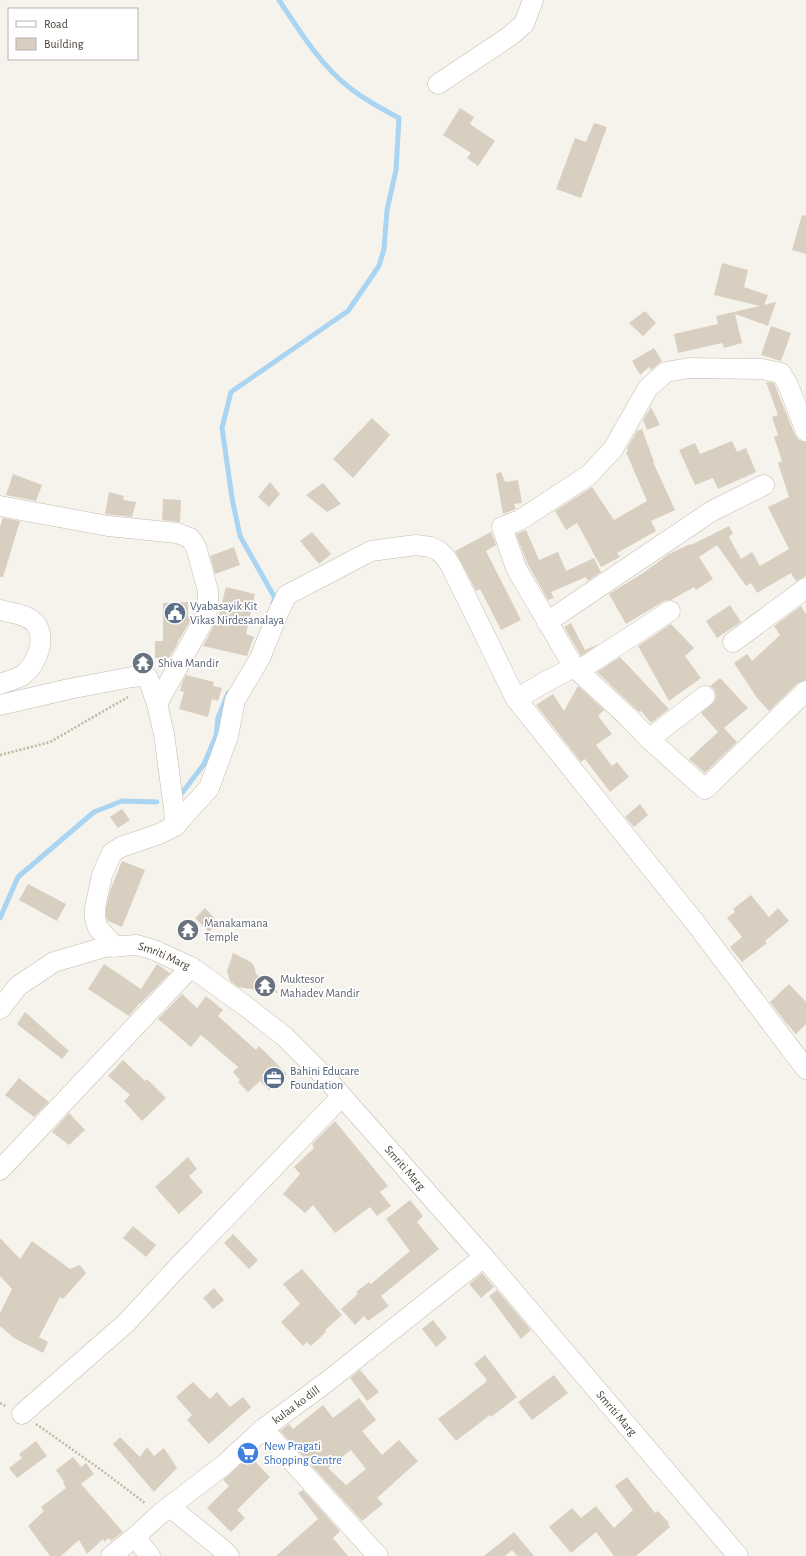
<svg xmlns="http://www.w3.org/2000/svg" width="806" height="1556" viewBox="0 0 806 1556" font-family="'Alegreya Sans',sans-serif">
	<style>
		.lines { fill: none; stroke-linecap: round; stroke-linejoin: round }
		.stream { stroke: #a9d4f2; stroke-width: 5 }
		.building { fill: #d8cfc1; fill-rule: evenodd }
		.minor-casing { stroke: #c2bbae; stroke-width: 21 }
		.path { stroke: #c4b79f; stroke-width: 2.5; stroke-dasharray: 2 2; stroke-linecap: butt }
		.minor { stroke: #fff; stroke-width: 20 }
		.labels { text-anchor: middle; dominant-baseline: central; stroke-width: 3.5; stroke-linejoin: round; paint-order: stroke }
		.service-label { font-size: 12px; fill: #4e5e75; stroke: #fff; text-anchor: start }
		.worship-label { font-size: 12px; fill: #5b616d; stroke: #fff; text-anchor: start }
		.street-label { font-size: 12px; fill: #4b4439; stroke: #fff }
		.shop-label { font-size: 12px; fill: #366cbe; stroke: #fff; text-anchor: start }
	</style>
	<rect width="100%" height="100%" fill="#f6f3ec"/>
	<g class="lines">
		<path class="stream" d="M 273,603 L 275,598 L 240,536 L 232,498 L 222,428 L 231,392 L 348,311 L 379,266 L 384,249 L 387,210 L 396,170 L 399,118 C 382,109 365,100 350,88 C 321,66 299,30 279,0
			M 182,793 L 204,764 L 216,736 L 218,718 L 228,693
			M 0,918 L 18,877 L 94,812 L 122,801 L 157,802"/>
	</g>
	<path class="building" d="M 460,108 L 474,117 L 470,124 L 495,141 L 478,166 L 467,158 L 471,153 L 443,135 Z
		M 594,123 L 607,127 L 581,198 L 556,189 L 575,138 L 586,142 Z
		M 802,215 L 806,216 L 806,254 L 792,250 Z
		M 722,263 L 748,270 L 744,287 L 768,295 L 764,305 L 776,302 L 768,326 L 735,314 L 742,343 L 724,348 L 722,343 L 678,353 L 674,334 L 718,324 L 716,316 L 760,306 L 714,295 Z
		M 645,311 L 656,323 L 643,336 L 629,323 Z
		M 771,326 L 791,333 L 781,361 L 761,355 Z
		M 654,348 L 662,361 L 651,370 L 649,367 L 640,375 L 632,361 Z
		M 766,382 L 774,383 L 795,435 L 799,440 L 806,442 L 806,576 L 796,581 L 791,573 L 757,593 L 751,583 L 746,586 L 717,545 L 699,557 L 713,579 L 696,590 L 694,587 L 671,600 L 664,601 L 626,624 L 609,594 L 643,573 L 669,554 L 690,544 L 691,545 L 729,526 L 733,533 L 729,537 L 741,559 L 752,552 L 760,566 L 789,549 L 768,507 L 789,497 L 778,463 L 782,461 L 774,437 L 778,435 L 772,417 L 778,415 Z
		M 651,407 L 660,425 L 647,430 L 643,420 Z
		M 372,418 L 390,435 L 353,478 L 333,459 Z
		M 642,429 L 654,462 L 653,462 L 675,510 L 651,521 L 656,531 L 617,553 L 620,557 L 601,567 L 577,523 L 566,530 L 555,511 L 592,487 L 614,520 L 647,501 L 626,452 L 628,451 L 627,448 L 637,431 Z
		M 732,441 L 737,452 L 746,448 L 756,472 L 718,489 L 713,478 L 695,485 L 679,450 L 695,443 L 700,454 Z
		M 501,472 L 505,482 L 518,480 L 522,503 L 514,504 L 516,509 L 503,514 L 496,474 Z
		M 13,474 L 42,485 L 36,501 L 6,495 Z
		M 270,482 L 280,494 L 269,507 L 258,497 Z
		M 323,483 L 341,504 L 327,512 L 306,495 Z
		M 109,492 L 124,496 L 123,500 L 136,502 L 132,517 L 105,514 Z
		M 163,499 L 181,500 L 180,522 L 162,520 Z
		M 3,518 L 20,521 L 3,577 L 0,577 L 0,527 Z
		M 526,530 L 539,560 L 558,552 L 566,571 L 594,558 L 601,572 L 588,581 L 586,577 L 551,592 L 554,598 L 548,600 L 527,563 L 516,534 Z
		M 312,532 L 331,554 L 319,564 L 300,541 Z
		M 491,532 L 496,545 L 486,551 L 521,620 L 501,630 L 480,589 L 476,591 L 455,551 Z
		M 234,547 L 240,565 L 215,574 L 210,556 Z
		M 226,587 L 255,594 L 246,634 L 254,637 L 247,656 L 203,646 L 214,625 L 216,625 Z
		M 188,602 L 188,616 L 192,618 L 179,640 L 178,640 L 178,643 L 169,658 L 155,658 L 155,641 L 163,641 L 163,603 Z
		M 730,605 L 741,622 L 717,638 L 706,621 Z
		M 801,606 L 806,614 L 806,680 L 798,683 L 769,711 L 757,698 L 734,663 L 747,654 L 752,661 L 780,635 L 774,626 Z
		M 571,623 L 585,650 L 599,644 L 581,656 L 564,627 Z
		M 671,624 L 694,648 L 685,656 L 701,678 L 669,701 L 638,646 Z
		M 620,657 L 669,709 L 651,723 L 641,711 L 639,712 L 597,672 Z
		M 186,675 L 214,682 L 213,686 L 222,688 L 218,701 L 212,699 L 208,717 L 179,709 L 184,692 L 180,691 L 182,683 Z
		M 720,678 L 748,708 L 724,728 L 737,742 L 705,773 L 689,759 L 718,732 L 701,713 L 715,701 L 716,694 L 714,689 L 710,686 Z
		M 578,686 L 604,710 L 598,716 L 612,734 L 596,745 L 612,766 L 617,762 L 629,777 L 610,792 L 585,759 L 581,762 L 536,705 L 553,694 L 564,711 Z
		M 640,804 L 648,815 L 634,827 L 625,817 Z
		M 122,809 L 130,820 L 118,828 L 110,817 Z
		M 122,861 L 145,870 L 122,927 L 108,921 L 106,917 L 106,909 L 110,891 Z
		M 28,884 L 66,904 L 57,921 L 19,900 Z
		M 751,895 L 769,917 L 778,908 L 789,921 L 765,941 L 767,943 L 742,962 L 730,947 L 742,937 L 727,918 L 735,912 L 733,909 Z
		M 205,908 L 219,923 L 209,932 L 195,918 Z
		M 233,953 L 251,962 L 254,966 L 256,974 L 279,993 L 238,987 L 230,981 L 227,971 Z
		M 104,964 L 141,989 L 157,964 L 170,973 L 141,1003 L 140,1003 L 129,1016 L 88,989 Z
		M 789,984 L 806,1002 L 806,1024 L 796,1034 L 787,1024 L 770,1002 Z
		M 182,994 L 197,1008 L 206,996 L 223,1010 L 218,1016 L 256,1050 L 259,1046 L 287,1074 L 269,1090 L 260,1081 L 248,1092 L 238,1082 L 240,1080 L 233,1072 L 238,1067 L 201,1035 L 191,1047 L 158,1019 Z
		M 25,1012 L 69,1051 L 62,1059 L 17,1024 Z
		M 123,1060 L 145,1081 L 147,1079 L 166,1098 L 142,1121 L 124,1101 L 130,1095 L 108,1076 Z
		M 19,1078 L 49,1102 L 34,1117 L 5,1095 Z
		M 69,1113 L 85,1130 L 69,1145 L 52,1132 Z
		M 335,1121 L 388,1186 L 380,1192 L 391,1206 L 377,1216 L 370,1207 L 335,1233 L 313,1205 L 305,1213 L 283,1194 L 300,1174 L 294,1167 L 314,1148 L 312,1144 Z
		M 188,1157 L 197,1169 L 189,1176 L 203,1192 L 179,1214 L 155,1187 Z
		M 410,1200 L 423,1216 L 417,1222 L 439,1249 L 381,1296 L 389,1306 L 368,1321 L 364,1316 L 355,1325 L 341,1309 L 358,1294 L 356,1292 L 369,1282 L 371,1284 L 410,1251 L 386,1219 Z
		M 133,1226 L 156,1245 L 146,1257 L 123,1238 Z
		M 233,1234 L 258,1260 L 249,1269 L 224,1243 Z
		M 0,1238 L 20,1259 L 32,1241 L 70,1269 L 80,1265 L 86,1273 L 63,1299 L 60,1297 L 39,1337 L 48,1342 L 43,1353 L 14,1338 L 0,1326 L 0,1313 L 12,1289 L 0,1276 Z
		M 302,1269 L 342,1315 L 325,1330 L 326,1332 L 311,1346 L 307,1342 L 303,1346 L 281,1322 L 300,1304 L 283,1284 Z
		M 482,1273 L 494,1287 L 481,1298 L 469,1284 Z
		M 214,1288 L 224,1300 L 213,1309 L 203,1298 Z
		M 497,1290 L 531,1330 L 521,1339 L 489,1296 Z
		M 433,1320 L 447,1338 L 436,1347 L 422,1329 Z
		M 485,1355 L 517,1397 L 491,1417 L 490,1415 L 456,1441 L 438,1419 L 486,1382 L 485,1381 L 487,1380 L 474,1364 Z
		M 360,1370 L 379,1392 L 367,1401 L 350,1378 Z
		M 554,1375 L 568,1393 L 532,1420 L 518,1402 Z
		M 193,1382 L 210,1399 L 217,1392 L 230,1407 L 243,1397 L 251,1407 L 209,1444 L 187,1420 L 192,1415 L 176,1397 Z
		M 359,1398 L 376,1420 L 362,1431 L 382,1455 L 399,1440 L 418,1461 L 377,1498 L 383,1504 L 362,1521 L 280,1431 L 289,1424 L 293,1429 L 323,1405 L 333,1418 ZM 351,1450 L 366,1469 L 346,1485 L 328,1468 Z
		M 120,1437 L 140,1457 L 147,1447 L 154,1456 L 164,1448 L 177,1468 L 154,1492 L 113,1444 Z
		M 36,1441 L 47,1456 L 17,1478 L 9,1468 L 22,1458 L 19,1454 Z
		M 250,1456 L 270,1477 L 237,1510 L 245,1518 L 231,1532 L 207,1508 L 229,1486 L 223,1480 Z
		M 73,1457 L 81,1467 L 86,1463 L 94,1474 L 81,1484 L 123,1532 L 111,1541 L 109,1538 L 104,1542 L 103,1539 L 87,1554 L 79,1540 L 61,1556 L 50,1556 L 28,1526 L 44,1511 L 41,1507 L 66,1488 L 63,1483 L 64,1482 L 56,1470 Z
		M 627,1477 L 655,1513 L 658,1511 L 669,1523 L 668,1524 L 670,1527 L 636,1556 L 614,1556 L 596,1532 L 571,1553 L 549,1527 L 572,1508 L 581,1518 L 596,1506 L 614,1528 L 633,1510 L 615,1486 Z
		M 303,1490 L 340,1531 L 333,1538 L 348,1556 L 276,1556 L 318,1519 L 298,1493 Z
		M 514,1532 L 534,1556 L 517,1556 L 512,1550 L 505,1556 L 484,1556 Z"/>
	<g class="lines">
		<g class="minor-casing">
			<g id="minor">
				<path d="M 438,84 L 510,36 L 524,24 L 533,0"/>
				<path d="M 806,431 L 788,385 L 781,373 L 762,369 L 689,368 L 666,372 L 648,388 L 613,449 L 589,475 L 520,520 L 502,527 L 516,568 L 574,667 L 628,717 L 649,739 L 705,789 L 806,691"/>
				<path d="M 0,506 L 108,526 L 177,533 L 190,538 L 196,547 L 208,591 L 208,604 L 206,616 L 157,704"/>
				<path d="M 0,610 C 11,613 27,614 35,623 C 47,638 37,664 23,675 C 17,679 7,681 0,684"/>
				<path d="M 547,622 L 712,511 L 764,485"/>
				<path d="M 733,642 L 806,588"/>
				<path d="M 578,671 L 670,611"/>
				<path d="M 516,699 L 547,681 L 574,667"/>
				<path d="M 0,705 L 69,689 L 132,677 L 140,676 L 148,678 L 157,704 L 164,734 L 174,809 L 175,826"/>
				<path d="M 649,739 L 705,696"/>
				<path d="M 115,947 L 98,928 L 95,919 L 95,908 L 102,875 L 112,853 L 121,847 L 159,834 L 175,826 L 209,788 L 228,736 L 235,700 L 260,658 L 279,611 L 287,595 L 371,551 L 416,545 L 430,547 L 439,551 L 446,558 L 451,566 L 516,699 L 697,925 L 806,1069"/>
				<path id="s1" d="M 0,1009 L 18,986 L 54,962 L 105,947 L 137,945 L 154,950 L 191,967 L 244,1005 L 285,1037 L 325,1077 L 484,1257 L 738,1556"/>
				<path d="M 0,1170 L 191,967"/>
				<path d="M 22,1414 L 126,1323 L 179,1266 L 342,1096"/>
				<path d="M 263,1429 L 378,1556"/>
				<path d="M 170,1507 L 222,1549 L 229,1556"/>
				<path d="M 135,1537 L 150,1556"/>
				<path id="s2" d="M 111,1556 L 135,1537 L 160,1514 L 225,1464 L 263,1429 L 328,1381 L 484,1257"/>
			</g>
		</g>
		<path class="path" d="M 0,755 L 50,742 L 128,697
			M 0,1403 L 6,1406
			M 36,1424 L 100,1469 L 145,1503"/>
		<use href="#minor" class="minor"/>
	</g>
	<defs>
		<g id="civic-disc" transform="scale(1.15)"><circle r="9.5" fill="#5c6f8a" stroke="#fff"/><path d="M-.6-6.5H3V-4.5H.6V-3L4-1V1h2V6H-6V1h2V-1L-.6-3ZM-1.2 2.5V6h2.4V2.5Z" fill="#fff"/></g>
		<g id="temple-disc" transform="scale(1.15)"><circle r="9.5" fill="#6b7280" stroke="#fff"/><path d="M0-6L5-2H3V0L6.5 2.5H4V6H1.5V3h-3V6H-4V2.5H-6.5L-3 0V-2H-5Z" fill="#fff"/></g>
		<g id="office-disc" transform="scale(1.15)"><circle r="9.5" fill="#5c6f8a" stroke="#fff"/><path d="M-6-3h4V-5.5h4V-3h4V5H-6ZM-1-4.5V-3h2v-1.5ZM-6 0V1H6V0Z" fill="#fff"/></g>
		<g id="supermarket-disc" transform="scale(1.15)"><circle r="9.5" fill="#3f7fe0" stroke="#fff"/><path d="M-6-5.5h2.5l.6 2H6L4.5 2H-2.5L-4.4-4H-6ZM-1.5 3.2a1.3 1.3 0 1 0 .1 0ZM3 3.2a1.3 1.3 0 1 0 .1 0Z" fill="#fff"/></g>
	</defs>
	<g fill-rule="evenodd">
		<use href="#civic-disc" x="175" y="613"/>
		<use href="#temple-disc" x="143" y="663"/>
		<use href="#temple-disc" x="188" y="930"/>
		<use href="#temple-disc" x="265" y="986"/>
		<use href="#office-disc" x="274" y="1078"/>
		<use href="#supermarket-disc" x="248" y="1453"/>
	</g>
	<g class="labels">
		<g class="service-label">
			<text x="190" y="606">Vyabasayik Kit<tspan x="190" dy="14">Vikas Nirdesanalaya</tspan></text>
			<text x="290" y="1071">Bahini Educare<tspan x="290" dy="14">Foundation</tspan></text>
		</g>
		<g class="worship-label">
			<text x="158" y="663">Shiva Mandir</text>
			<text x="204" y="923">Manakamana<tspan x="204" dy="14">Temple</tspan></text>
			<text x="280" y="979">Muktesor<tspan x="280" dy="14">Mahadev Mandir</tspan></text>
		</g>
		<g class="street-label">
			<text stroke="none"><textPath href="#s1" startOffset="187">Smriti Marg</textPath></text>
			<text stroke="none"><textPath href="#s1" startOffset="511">Smriti Marg</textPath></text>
			<text stroke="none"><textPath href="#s2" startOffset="239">kulaa ko dill</textPath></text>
			<text stroke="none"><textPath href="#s1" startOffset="835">Smriti Marg</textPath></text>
		</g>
		<g class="shop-label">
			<text x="264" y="1446">New Pragati<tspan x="264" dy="14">Shopping Centre</tspan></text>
		</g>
	</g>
	<rect x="8" y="8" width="130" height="52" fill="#ffffff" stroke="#b7b4b0"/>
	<rect x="16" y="21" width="20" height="6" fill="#ffffff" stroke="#b7b4b0"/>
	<text x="44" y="28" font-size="12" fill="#4b4439">Road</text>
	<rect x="16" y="38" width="20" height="12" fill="#d8cfc1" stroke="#b7b4b0"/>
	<text x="44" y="48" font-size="12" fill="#4b4439">Building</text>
</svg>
